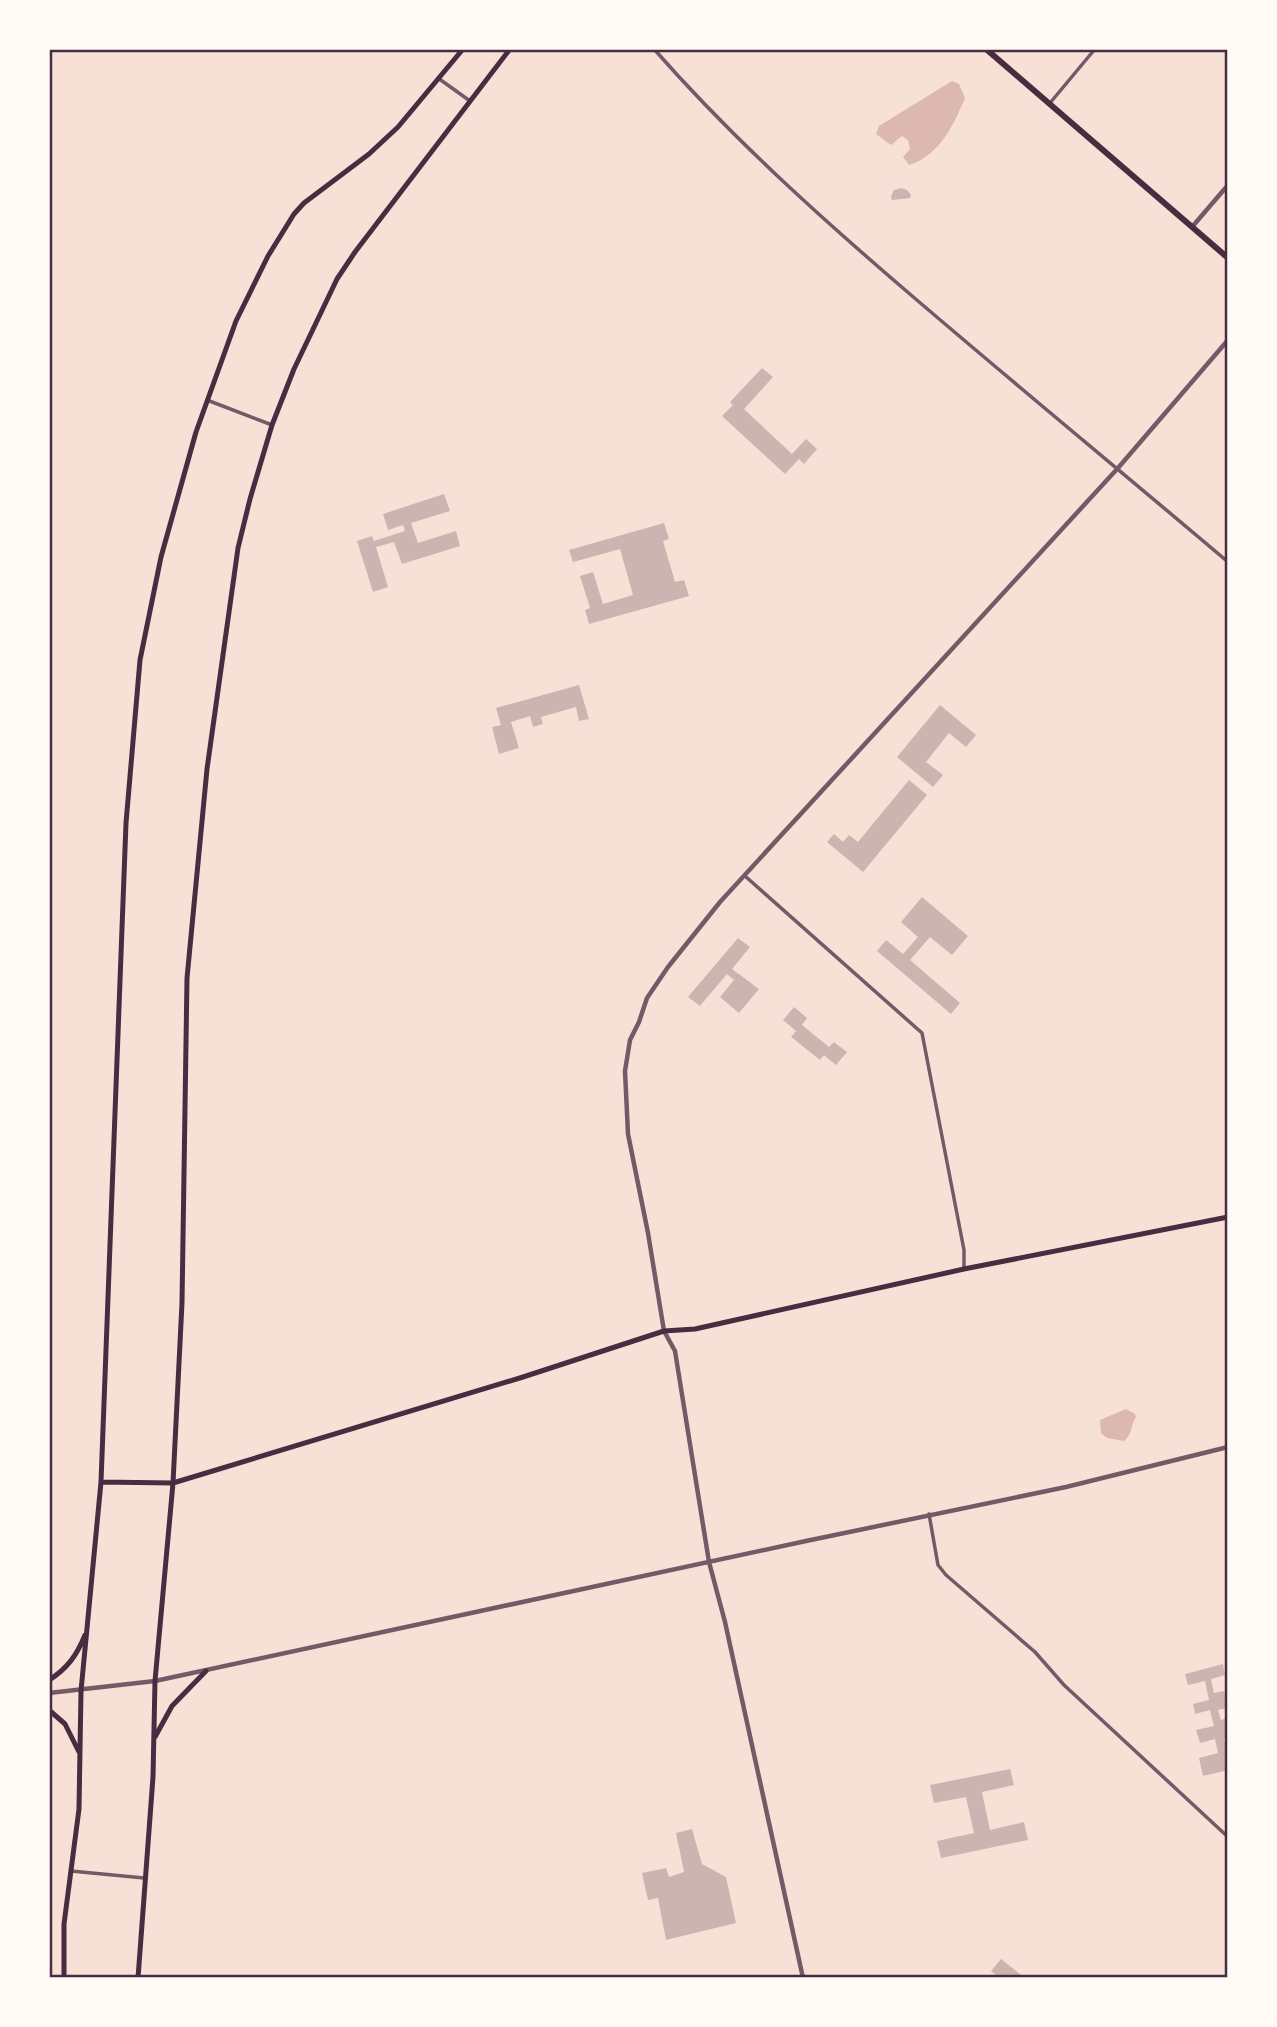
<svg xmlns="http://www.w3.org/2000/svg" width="1277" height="2027" viewBox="0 0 1277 2027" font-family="'Roboto Serif',serif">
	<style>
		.water { fill: #dcb8b0 }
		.building { fill: #ccb4b1 }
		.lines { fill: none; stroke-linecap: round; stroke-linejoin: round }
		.minor { stroke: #755966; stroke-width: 3.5 }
		.tertiary { stroke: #755966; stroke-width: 4.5 }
		.secondary { stroke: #4a2c40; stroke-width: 5 }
		.primary { stroke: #4a2c40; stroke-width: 6 }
		.neatline { fill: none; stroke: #4a2c40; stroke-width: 2.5 }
	</style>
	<rect width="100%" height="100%" fill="#f7e1d7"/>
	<path class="water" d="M 952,81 L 959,84 L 965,98 C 953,126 940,155 909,165 L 903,157 L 910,149 L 908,140 L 902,136 L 891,145 L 876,134 L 879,126 Z
		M 1126,1409 L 1135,1414 L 1136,1417 C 1130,1426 1133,1434 1124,1441 L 1107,1438 L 1101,1433 L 1100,1420 Z"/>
	<path class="building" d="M 901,188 L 907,190 L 911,195 L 910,198 L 892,200 L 891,196 L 894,190 Z
		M 762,368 L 773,377 L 744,409 L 792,454 L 806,439 L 817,449 L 804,464 L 799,459 L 785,474 L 722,416 L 733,405 L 730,402 Z
		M 444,494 L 450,511 L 411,523 L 418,543 L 456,531 L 460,546 L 402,564 L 394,542 L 376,547 L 388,587 L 373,592 L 357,541 L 372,536 L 374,541 L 405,531 L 403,525 L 388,530 L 383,514 Z
		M 664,523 L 669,539 L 663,541 L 675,582 L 684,580 L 689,596 L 589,624 L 585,610 L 590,608 L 580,576 L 593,572 L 603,604 L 633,595 L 620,549 L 573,562 L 569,550 Z
		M 579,685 L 589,719 L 579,721 L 576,707 L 541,717 L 543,724 L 533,727 L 530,716 L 511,722 L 519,748 L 499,754 L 492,727 L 501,725 L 496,708 Z
		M 940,705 L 976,735 L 966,747 L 949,733 L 926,762 L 943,775 L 933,787 L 897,757 Z
		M 909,780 L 927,795 L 863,872 L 827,842 L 834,834 L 843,842 L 849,835 L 858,842 Z
		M 922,897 L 968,936 L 952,955 L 930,937 L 910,960 L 960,1003 L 951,1014 L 877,951 L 886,940 L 903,954 L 918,937 L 901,922 Z
		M 738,938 L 750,947 L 732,969 L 759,989 L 739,1013 L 720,997 L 734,980 L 727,974 L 700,1006 L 688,997 Z
		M 794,1007 L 807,1018 L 802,1025 L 829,1047 L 834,1042 L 847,1052 L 836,1065 L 824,1055 L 820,1060 L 791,1037 L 796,1031 L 783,1020 Z
		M 1223,1664 L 1225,1675 L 1211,1679 L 1214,1693 L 1224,1691 L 1228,1708 L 1218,1710 L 1221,1720 L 1227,1718 L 1228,1721 L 1228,1737 L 1224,1738 L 1226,1748 L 1228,1747 L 1228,1770 L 1203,1776 L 1199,1758 L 1218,1753 L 1215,1739 L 1200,1743 L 1196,1730 L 1214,1726 L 1210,1710 L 1195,1714 L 1193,1704 L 1209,1700 L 1205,1681 L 1188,1685 L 1185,1674 Z
		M 1010,1769 L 1014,1785 L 982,1792 L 990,1830 L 1024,1822 L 1028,1840 L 941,1858 L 937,1841 L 974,1833 L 966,1797 L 934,1803 L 930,1785 Z
		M 692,1829 L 702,1864 L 726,1877 L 736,1923 L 666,1940 L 658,1898 L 648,1900 L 642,1873 L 666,1868 L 669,1877 L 684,1872 L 676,1833 Z
		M 1001,1959 L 1025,1978 L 1000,1978 L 991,1971 Z"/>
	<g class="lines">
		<path class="minor" d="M 654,49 C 732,138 821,218 911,295 C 1016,385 1123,473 1228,562
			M 438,78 L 470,101
			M 1050,103 L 1095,49
			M 207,400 L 272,425
			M 745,876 L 922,1033 L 964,1250 L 964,1269
			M 929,1514 L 938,1565 L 946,1575 L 1035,1652 L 1064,1685 L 1228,1837
			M 71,1871 L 144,1878"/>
		<path class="tertiary" d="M 1192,227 L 1228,185
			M 49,1693 L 155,1681 L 806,1541 L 1066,1487 L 1228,1447
			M 803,1978 L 725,1622 L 709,1562 L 675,1351 L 664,1331 L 648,1233 L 628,1134 L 625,1071 L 630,1040 L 639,1022 L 647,998 L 668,967 L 720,902 L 1118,468 L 1228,340"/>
		<path class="secondary" d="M 101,1482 L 173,1483 L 523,1377 L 664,1331 L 695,1329 L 964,1269 L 1228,1217
			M 49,1680 C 67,1669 77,1655 85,1635
			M 49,1710 L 65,1724 L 79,1752
			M 155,1737 L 172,1706 L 206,1671
			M 64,1978 L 64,1924 L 79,1809 L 81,1691 L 101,1482 L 126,823 L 140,660 L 161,557 L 196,432 L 236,321 L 268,256 L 294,214 L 304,203 L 369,154 L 398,127 L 463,49
			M 138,1978 L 153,1777 L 155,1681 L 173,1483 L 182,1303 L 187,978 L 207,769 L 238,548 L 250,499 L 272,425 L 294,369 L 337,279 L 355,252 L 510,49"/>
		<path class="primary" d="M 986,49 L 1228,258"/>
	</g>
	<rect width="1277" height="2027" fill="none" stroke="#fffaf5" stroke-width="102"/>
	<rect x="51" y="51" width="1175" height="1925" class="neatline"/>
</svg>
